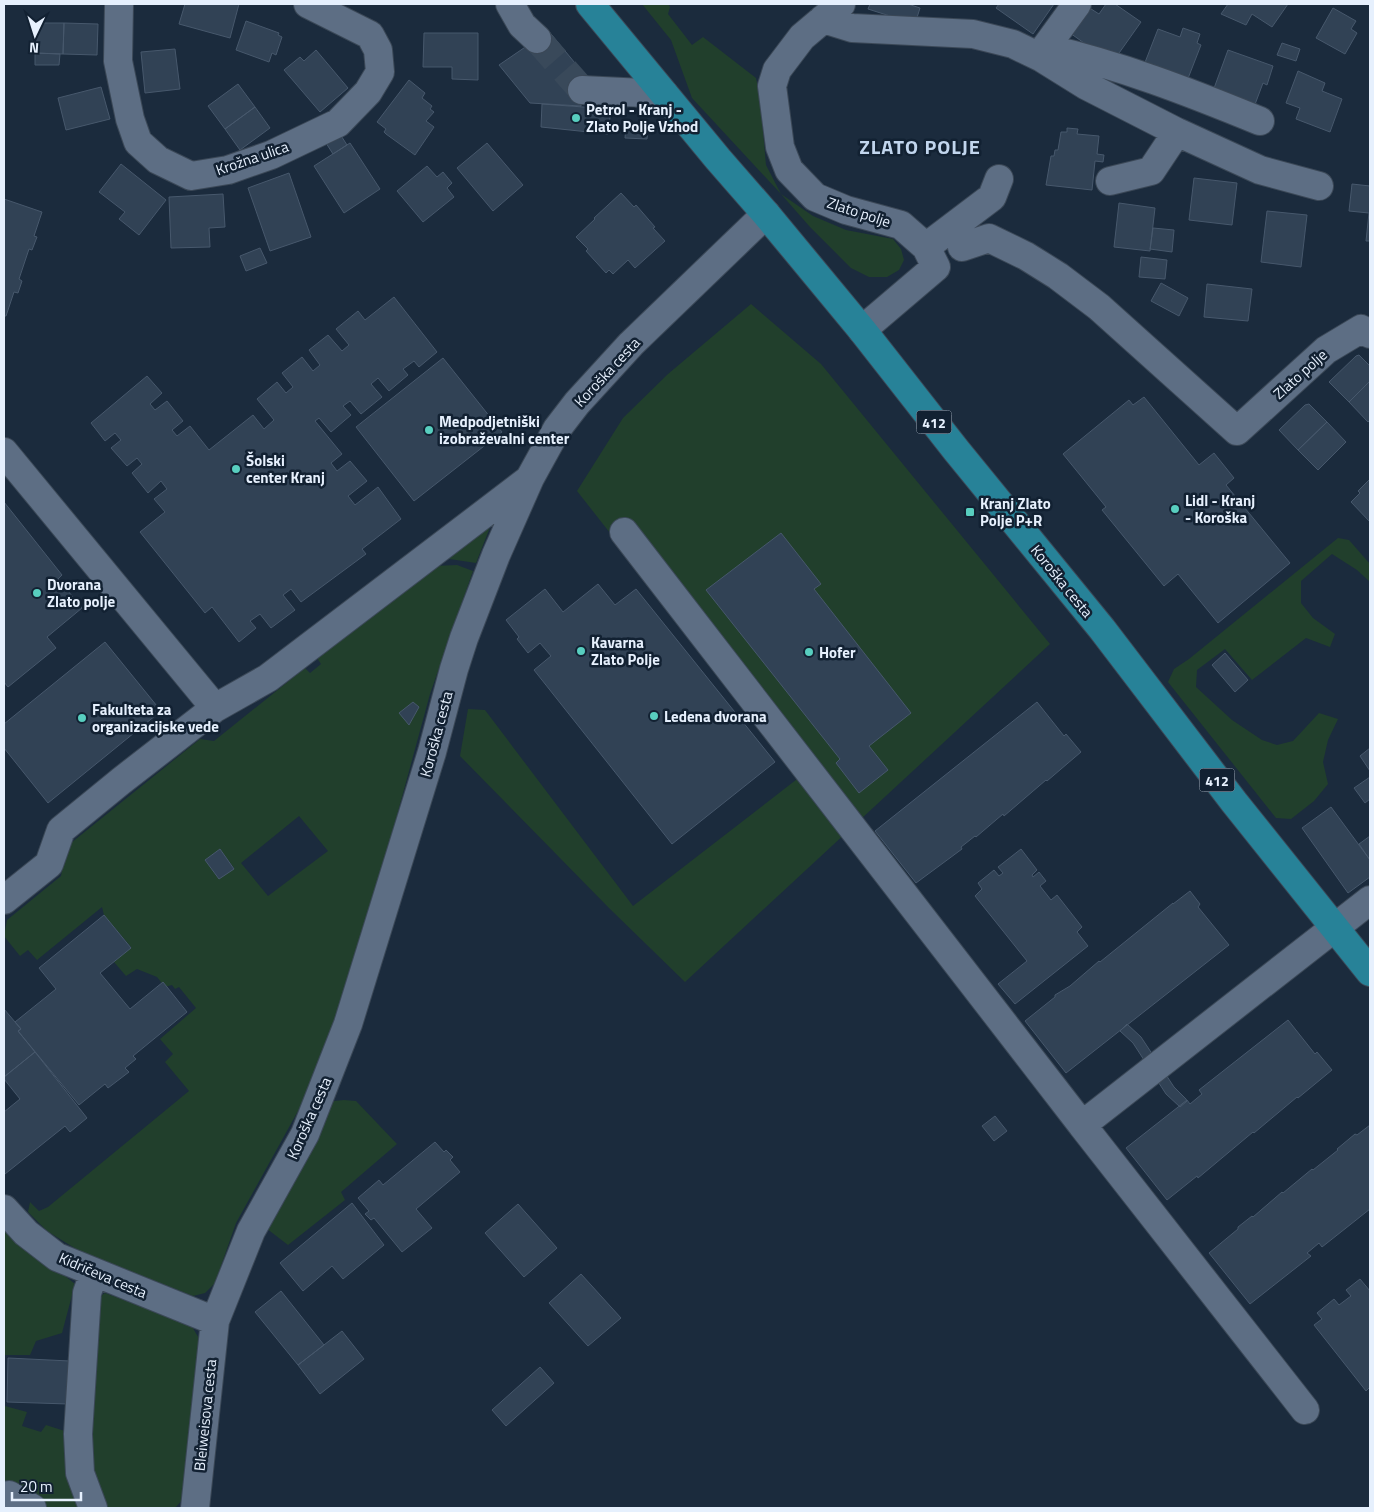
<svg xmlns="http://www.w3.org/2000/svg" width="1374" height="1512" viewBox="0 0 1374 1512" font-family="'Titillium Web',sans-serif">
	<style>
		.green { fill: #213f2c; fill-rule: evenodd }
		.building { fill: #314255; stroke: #47586c }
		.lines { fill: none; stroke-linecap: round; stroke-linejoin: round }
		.minor-tunnel { stroke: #39495a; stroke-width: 28; stroke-dasharray: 28 14; stroke-linecap: butt }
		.minor-casing { stroke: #3b4857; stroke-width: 30 }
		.major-casing { stroke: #3b4857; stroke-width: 30 }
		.minor { stroke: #5d6e84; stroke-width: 28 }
		.major { stroke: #278298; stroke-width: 28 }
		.poi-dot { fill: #58cebf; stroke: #122132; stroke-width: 2 }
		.labels { text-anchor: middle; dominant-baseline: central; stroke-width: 5; stroke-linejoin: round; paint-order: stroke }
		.shield { fill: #122132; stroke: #a6b2c0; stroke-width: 1 }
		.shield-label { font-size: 14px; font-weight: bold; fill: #e6f0fd }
		.poi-label { font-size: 15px; font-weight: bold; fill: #e6f0fd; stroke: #122132; text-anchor: start }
		.street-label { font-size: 15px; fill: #e6f0fd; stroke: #122132 }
		.district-label { font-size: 20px; font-weight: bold; letter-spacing: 1px; fill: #c1d5ed; stroke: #122132 }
	</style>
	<rect width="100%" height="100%" fill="#1b2b3d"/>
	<path class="green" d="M 642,4 L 668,4 L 670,7 L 668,14 L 692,45 L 703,37 L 756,78 L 760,98 L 766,165 L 781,194 L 813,216 L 846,230 L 893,239 L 901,249 L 904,260 L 899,270 L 887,277 L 869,277 L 851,268 L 810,227 L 781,194 L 692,98 L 671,40 Z
		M 751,304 L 821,364 L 1050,644 L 685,982 L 609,908 L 460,756 L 468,709 L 485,710 L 633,906 L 801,776 L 577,491 L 623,418 L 668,374 Z
		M 494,517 L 476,563 L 443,558 Z
		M 1338,538 L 1349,540 L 1370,564 L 1370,582 L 1357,570 L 1332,554 L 1301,581 L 1301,603 L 1313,618 L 1335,634 L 1330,647 L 1306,638 L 1252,680 L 1225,649 L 1197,670 L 1196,687 L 1232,720 L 1262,740 L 1277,745 L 1293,741 L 1319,713 L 1338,719 L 1328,740 L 1323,762 L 1328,784 L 1314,801 L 1291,819 L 1276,818 L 1168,682 L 1174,669 L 1189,659 Z
		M 457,565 L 473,571 L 430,694 L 390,841 L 331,1036 L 314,1082 L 236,1223 L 215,1283 L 205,1293 L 193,1296 L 81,1252 L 47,1231 L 28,1212 L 30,1202 L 39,1211 L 48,1207 L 189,1091 L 165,1062 L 173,1054 L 160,1039 L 196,1008 L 179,987 L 175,989 L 172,985 L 165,987 L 157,977 L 137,969 L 126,976 L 114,962 L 131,947 L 104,915 L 102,907 L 37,960 L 28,950 L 20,956 L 4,936 L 7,920 L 61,876 L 66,847 L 200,739 L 214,741 L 305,668 L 310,673 L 321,664 L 317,658 L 369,618 L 434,566 ZM 299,816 L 328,851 L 268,896 L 241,863 ZM 220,849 L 234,868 L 219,879 L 205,860 Z
		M 344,1100 L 356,1101 L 397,1144 L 341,1192 L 345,1200 L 288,1245 L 262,1225 L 318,1127 L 334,1101 Z
		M 4,1227 L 75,1284 L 62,1333 L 36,1341 L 30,1355 L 4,1355 Z
		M 105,1293 L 191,1325 L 200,1340 L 184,1498 L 175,1508 L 101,1508 L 84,1461 L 98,1298 Z
		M 4,1403 L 5,1406 L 27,1412 L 22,1426 L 41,1432 L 46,1425 L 74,1434 L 87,1508 L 39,1508 L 4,1495 Z"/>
	<path class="building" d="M 185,4 L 239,4 L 230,38 L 179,24 Z
		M 870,4 L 908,4 L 920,8 L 915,24 L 868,9 Z
		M 999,4 L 1054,4 L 1033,34 L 996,8 Z
		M 1106,4 L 1115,4 L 1141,22 L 1112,63 L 1070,33 L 1088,7 L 1099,14 Z
		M 1228,4 L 1288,4 L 1272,27 L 1252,14 L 1246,25 L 1221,14 Z
		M 1333,8 L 1356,21 L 1351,29 L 1357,33 L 1345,54 L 1316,38 Z
		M 246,21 L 279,33 L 278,35 L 282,37 L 276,55 L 272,53 L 269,62 L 236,50 Z
		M 36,23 L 64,23 L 63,54 L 35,53 Z
		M 64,23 L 98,24 L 97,55 L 63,54 Z
		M 1183,28 L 1200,34 L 1197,43 L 1201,45 L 1187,81 L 1144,65 L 1158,29 L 1180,37 Z
		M 547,29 L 584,74 L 581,106 L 530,103 L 499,65 L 537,39 Z
		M 424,33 L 478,33 L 478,80 L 452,79 L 452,67 L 423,67 Z
		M 1282,43 L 1300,49 L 1296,61 L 1277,55 Z
		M 175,49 L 180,89 L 145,93 L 141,52 Z
		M 316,50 L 348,88 L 320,112 L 284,70 L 300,57 L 304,61 Z
		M 1228,50 L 1273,66 L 1267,85 L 1263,83 L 1254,107 L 1213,91 Z
		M 35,53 L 60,54 L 59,65 L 35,65 Z
		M 1298,71 L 1325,83 L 1322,91 L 1342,99 L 1330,132 L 1296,119 L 1300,108 L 1286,103 Z
		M 409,80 L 425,93 L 422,98 L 432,106 L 430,109 L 434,112 L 426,121 L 434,127 L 415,155 L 386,134 L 384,132 L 386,129 L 377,122 Z
		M 238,84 L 255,107 L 225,129 L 208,106 Z
		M 101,87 L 110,119 L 66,130 L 58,98 Z
		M 542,104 L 611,109 L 608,134 L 541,127 Z
		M 255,107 L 270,128 L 240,150 L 225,129 Z
		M 626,126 L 648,128 L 647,139 L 625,138 Z
		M 1067,128 L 1078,129 L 1077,134 L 1099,136 L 1097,154 L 1104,155 L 1103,162 L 1095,161 L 1092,190 L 1046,185 L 1051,156 L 1054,156 L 1055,150 L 1058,150 L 1061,132 L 1067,132 Z
		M 340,134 L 347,145 L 333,154 L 326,143 Z
		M 350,143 L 380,189 L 344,213 L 314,166 Z
		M 487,143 L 523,185 L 493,211 L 457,168 Z
		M 121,164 L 166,200 L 139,235 L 119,219 L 125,212 L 99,192 Z
		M 427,166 L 437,177 L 443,172 L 452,183 L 447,188 L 454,197 L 423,222 L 397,191 Z
		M 289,173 L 311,237 L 270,251 L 248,188 Z
		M 1194,178 L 1237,183 L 1232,225 L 1189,220 Z
		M 1352,184 L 1370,186 L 1370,241 L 1366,241 L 1369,213 L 1349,211 Z
		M 621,193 L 634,207 L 636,205 L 655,227 L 653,228 L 665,241 L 635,268 L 628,260 L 613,274 L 609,270 L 606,273 L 586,251 L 588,249 L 576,237 L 595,219 L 594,218 Z
		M 223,194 L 225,227 L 209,228 L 210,247 L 171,248 L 169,197 Z
		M 4,199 L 42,212 L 34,236 L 37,237 L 32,250 L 29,249 L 19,279 L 22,281 L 18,293 L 14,292 L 6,316 L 4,316 Z
		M 1119,203 L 1155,208 L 1150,251 L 1114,247 Z
		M 1267,211 L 1307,215 L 1301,267 L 1261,262 Z
		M 1153,228 L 1174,230 L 1172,252 L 1150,249 Z
		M 260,248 L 267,263 L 246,271 L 240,256 Z
		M 1141,257 L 1167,260 L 1165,279 L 1139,277 Z
		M 1161,283 L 1188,298 L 1179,316 L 1151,301 Z
		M 1207,284 L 1252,289 L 1248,321 L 1204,317 Z
		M 394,297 L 437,352 L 419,367 L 414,361 L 403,369 L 408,375 L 389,391 L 378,378 L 371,384 L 382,397 L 361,414 L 350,401 L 343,406 L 351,415 L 331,432 L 319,418 L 315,421 L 342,454 L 331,463 L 337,471 L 350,461 L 367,481 L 348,496 L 355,505 L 378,487 L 401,519 L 362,549 L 366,554 L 301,602 L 291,589 L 283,595 L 295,610 L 271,628 L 260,614 L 250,621 L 256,628 L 239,642 L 212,607 L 205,613 L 140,532 L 165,512 L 154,499 L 167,489 L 161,481 L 148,493 L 132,473 L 142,464 L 137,458 L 127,466 L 111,448 L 121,440 L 115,433 L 105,441 L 91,423 L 147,376 L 162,393 L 150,404 L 155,410 L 167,401 L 183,421 L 172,430 L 177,436 L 190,426 L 209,450 L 253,415 L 264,429 L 274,420 L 257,399 L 277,382 L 286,393 L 293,387 L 282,373 L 302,357 L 313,371 L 320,365 L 309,350 L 328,335 L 342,351 L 349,345 L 336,329 L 358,311 L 365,320 Z
		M 1359,355 L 1370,366 L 1370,381 L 1349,402 L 1329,382 L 1356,356 Z
		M 443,358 L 502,432 L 414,501 L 356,427 Z
		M 1370,381 L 1370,420 L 1368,422 L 1349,402 Z
		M 1144,397 L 1199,465 L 1214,453 L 1234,478 L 1226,485 L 1290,563 L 1218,623 L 1178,574 L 1164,586 L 1102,510 L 1106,507 L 1063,454 L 1129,400 L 1133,405 Z
		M 1309,404 L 1327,422 L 1298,450 L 1279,430 L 1305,405 Z
		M 1327,422 L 1346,442 L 1318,470 L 1298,450 Z
		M 1369,480 L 1370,481 L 1370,522 L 1351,502 L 1360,493 L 1358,491 Z
		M 4,502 L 62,575 L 58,579 L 82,608 L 47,637 L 56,648 L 8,687 L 4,682 Z
		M 781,533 L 821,584 L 814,589 L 911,713 L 869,746 L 888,770 L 859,793 L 836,763 L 840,759 L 706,590 Z
		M 598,584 L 615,605 L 636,589 L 775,762 L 672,844 L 534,670 L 551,656 L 540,643 L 528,653 L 517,639 L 519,637 L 506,620 L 545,589 L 563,612 Z
		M 105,642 L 161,711 L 48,803 L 4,748 L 4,724 Z
		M 1225,653 L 1248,680 L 1235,692 L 1212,665 Z
		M 413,702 L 419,707 L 409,725 L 399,713 Z
		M 1037,702 L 1064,736 L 1066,734 L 1081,752 L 1047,781 L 1046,780 L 1004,816 L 1003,814 L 976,837 L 975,836 L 961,847 L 962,849 L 916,883 L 875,831 Z
		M 1370,748 L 1370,771 L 1360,756 Z
		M 1370,777 L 1370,799 L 1365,803 L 1354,788 Z
		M 1331,807 L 1370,860 L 1370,877 L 1348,893 L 1302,828 Z
		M 1370,836 L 1370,860 L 1359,844 Z
		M 220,849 L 234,869 L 219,879 L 205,860 Z
		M 1021,849 L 1037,870 L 1032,875 L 1033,877 L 1039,872 L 1046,881 L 1040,886 L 1051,900 L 1057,895 L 1082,927 L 1077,932 L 1088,946 L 1015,1004 L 998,984 L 1027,961 L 975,896 L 982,889 L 978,883 L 994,870 L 999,876 L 1003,873 L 998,867 Z
		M 1190,891 L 1200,904 L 1198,907 L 1229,945 L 1066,1073 L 1025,1021 L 1055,997 L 1055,995 L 1070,986 L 1099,961 L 1100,962 L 1173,903 L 1173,904 Z
		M 104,915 L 131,948 L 100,973 L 130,1009 L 163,982 L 187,1012 L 133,1056 L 136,1059 L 125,1068 L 129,1072 L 108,1088 L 105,1084 L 79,1105 L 18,1031 L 21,1029 L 15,1022 L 56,989 L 39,968 Z
		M 4,1009 L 21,1029 L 18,1031 L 35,1052 L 4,1077 Z
		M 1288,1020 L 1315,1054 L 1317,1052 L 1332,1070 L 1298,1098 L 1297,1097 L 1254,1133 L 1253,1132 L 1198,1178 L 1197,1176 L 1167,1200 L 1126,1148 L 1187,1100 L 1190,1104 L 1202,1094 L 1199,1090 Z
		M 1127,1024 L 1141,1037 L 1174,1087 L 1186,1099 L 1187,1101 L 1180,1107 L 1166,1094 L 1133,1043 L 1120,1031 Z
		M 35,1052 L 87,1118 L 70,1132 L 65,1126 L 5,1174 L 4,1172 L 4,1112 L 20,1099 L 4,1079 L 4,1077 Z
		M 995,1116 L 1007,1131 L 994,1141 L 982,1126 Z
		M 1370,1125 L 1370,1209 L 1322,1247 L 1319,1243 L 1307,1253 L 1311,1256 L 1250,1304 L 1209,1253 L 1238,1229 L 1238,1227 L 1252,1216 L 1253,1217 L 1282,1192 L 1283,1193 L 1312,1169 L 1313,1170 L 1338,1150 L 1337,1149 L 1355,1134 L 1357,1135 Z
		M 435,1142 L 444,1152 L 446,1150 L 453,1157 L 450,1160 L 460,1172 L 416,1209 L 432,1228 L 402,1252 L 374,1218 L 371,1220 L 365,1214 L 369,1211 L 358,1198 L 379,1180 L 383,1185 Z
		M 352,1203 L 384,1245 L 343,1279 L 332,1266 L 303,1291 L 280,1263 Z
		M 518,1204 L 557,1248 L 524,1277 L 485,1233 Z
		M 581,1274 L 621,1318 L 588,1346 L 549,1303 Z
		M 1360,1279 L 1370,1291 L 1370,1387 L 1366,1391 L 1314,1325 L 1322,1319 L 1317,1313 L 1334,1299 L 1339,1305 L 1351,1296 L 1346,1290 Z
		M 281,1291 L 324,1345 L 298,1365 L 255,1312 Z
		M 342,1331 L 364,1359 L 320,1394 L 298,1365 Z
		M 8,1358 L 70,1361 L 68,1404 L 7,1402 Z
		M 540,1367 L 554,1383 L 506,1426 L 492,1410 Z"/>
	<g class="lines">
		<path class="minor-tunnel" d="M 537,39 L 582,90"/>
		<g class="minor-casing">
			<path id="minor" d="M 119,4 L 118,61 L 130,119 L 138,142 L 158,160 L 191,176 L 228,170 L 271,155 L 338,123 L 368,92 L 380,72 L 378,50 L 370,35 L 308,4
				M 510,4 L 522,25 L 537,39
				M 841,4 L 802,37 L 777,70 L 772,86 L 780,147 L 789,170 L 815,197 L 846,210 L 901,225 L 926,247 L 936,267 L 862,330
				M 823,19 L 852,28 L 973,34 L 1013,44 L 1042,58 L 1087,86 L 1177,132 L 1260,170 L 1319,186
				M 1045,48 C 1120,65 1189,92 1260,121
				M 1042,58 L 1045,48 L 1077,4
				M 582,90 L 664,94
				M 1110,181 L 1151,171 L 1177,132
				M 926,247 L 992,197 L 999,179
				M 962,247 L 989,238 L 1026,256 L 1058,276 L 1099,307 L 1237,431 L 1326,350 L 1361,329 L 1370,334
				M 4,452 L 215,708
				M 624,532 L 1082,1125 L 1370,900
				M 4,900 L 49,864 L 61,830 L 121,781 L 215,708 L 268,678 L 527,481
				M 1082,1125 L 1305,1410
				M 4,1209 L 26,1233 L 57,1257 L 215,1321
				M 9,1495 L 32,1508
				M 93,1508 L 80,1473 L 78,1434 L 87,1293 L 94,1273
				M 195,1508 L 215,1321 L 251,1231 L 305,1134 L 348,1024 L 432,752 L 454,669 L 464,638 L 496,555 L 530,478 L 557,429 L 577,403 L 631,344 L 766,214"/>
		</g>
		<g class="major-casing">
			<path id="major" d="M 590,4 L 718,159 L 766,214 L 862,330 L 956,450 L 1102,629 L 1234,802 L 1370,972"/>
		</g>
		<use href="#minor" class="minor"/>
		<use href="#major" class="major"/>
	</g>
	<g class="poi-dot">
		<circle cx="576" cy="118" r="5"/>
		<circle cx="429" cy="430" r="5"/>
		<circle cx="236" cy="469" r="5"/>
		<circle cx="1175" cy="509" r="5"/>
		<rect x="965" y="507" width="10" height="10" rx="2.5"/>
		<circle cx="37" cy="593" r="5"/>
		<circle cx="581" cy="651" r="5"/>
		<circle cx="809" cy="652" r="5"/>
		<circle cx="654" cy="716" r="5"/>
		<circle cx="82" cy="718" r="5"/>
	</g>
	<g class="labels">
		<g class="shield">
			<rect x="916.5" y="410.5" width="35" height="23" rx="4"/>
			<rect x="1199.5" y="768.5" width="35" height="23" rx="4"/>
		</g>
		<g class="shield-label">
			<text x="934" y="422">412</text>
			<text x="1217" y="780">412</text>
		</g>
		<g class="poi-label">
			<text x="586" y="109">Petrol - Kranj -<tspan x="586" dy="17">Zlato Polje Vzhod</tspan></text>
			<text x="439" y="421">Medpodjetniški<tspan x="439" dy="17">izobraževalni center</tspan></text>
			<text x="246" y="460">Šolski<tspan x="246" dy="17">center Kranj</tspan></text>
			<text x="1185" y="500">Lidl - Kranj<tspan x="1185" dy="17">- Koroška</tspan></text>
			<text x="980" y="503">Kranj Zlato<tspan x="980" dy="17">Polje P+R</tspan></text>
			<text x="47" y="584">Dvorana<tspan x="47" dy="17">Zlato polje</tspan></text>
			<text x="591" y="642">Kavarna<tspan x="591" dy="17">Zlato Polje</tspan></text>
			<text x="819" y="652">Hofer</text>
			<text x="92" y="709">Fakulteta za<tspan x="92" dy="17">organizacijske vede</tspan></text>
			<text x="664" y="716">Ledena dvorana</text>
		</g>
		<g class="street-label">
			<text transform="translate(252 158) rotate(-19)">Krožna ulica</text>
			<text transform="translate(859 212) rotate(18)">Zlato polje</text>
			<text transform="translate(607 372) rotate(-47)">Koroška cesta</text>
			<text transform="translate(1300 374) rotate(-42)">Zlato polje</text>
			<text transform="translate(1062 581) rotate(51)">Koroška cesta</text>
			<text transform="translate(436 734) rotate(-75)">Koroška cesta</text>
			<text transform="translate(309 1118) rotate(-66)">Koroška cesta</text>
			<text transform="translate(103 1275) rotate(23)">Kidričeva cesta</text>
			<text transform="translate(205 1415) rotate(-84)">Bleiweisova cesta</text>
		</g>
		<g class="district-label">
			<text x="920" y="146">ZLATO POLJE</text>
		</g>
	</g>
	<rect width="1374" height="1512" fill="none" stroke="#e6f0fd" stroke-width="10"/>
	<g transform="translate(35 35) rotate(184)" stroke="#122132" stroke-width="4" paint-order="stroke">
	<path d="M0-4L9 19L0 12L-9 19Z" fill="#e6f0fd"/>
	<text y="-8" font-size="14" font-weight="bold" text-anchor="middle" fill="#e6f0fd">N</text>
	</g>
	<path d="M12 1492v8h69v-8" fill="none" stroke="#e6f0fd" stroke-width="2.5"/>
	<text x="20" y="1492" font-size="15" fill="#e6f0fd" stroke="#122132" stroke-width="4" paint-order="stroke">20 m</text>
</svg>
